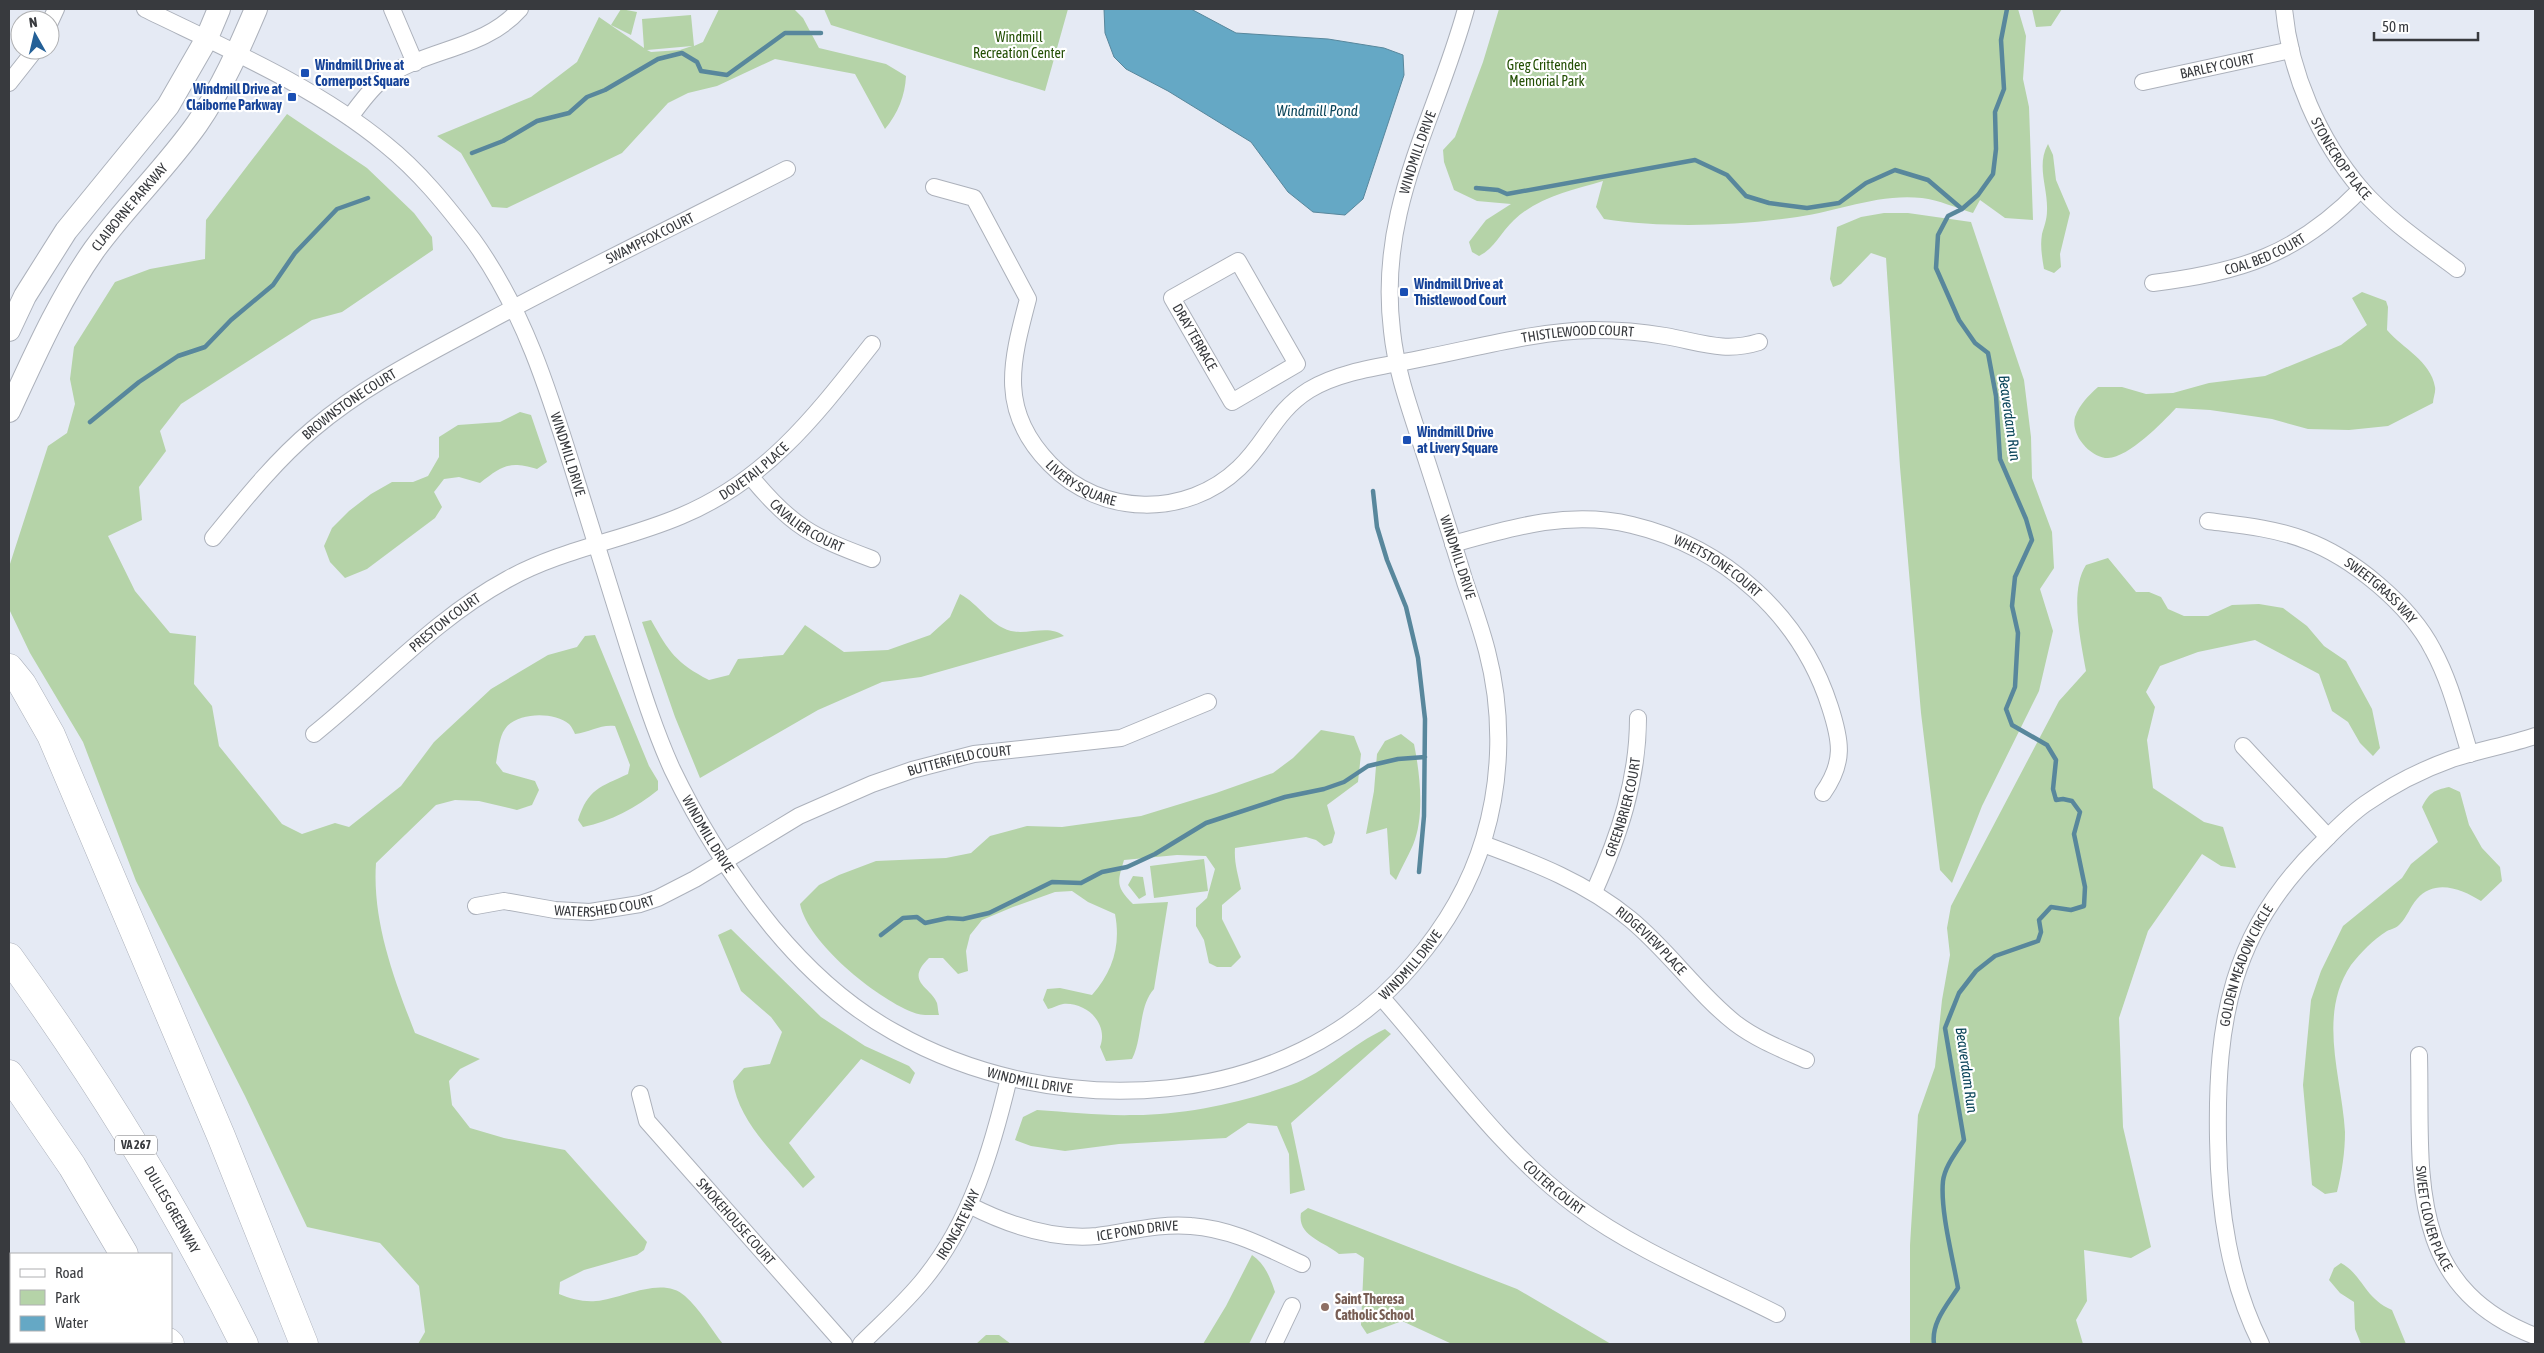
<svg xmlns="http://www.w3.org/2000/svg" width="2544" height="1353" viewBox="0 0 2544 1353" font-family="'Asap Condensed',sans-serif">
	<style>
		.green { fill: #b5d3a8; fill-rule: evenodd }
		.water { fill: #65a8c5; stroke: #58879c }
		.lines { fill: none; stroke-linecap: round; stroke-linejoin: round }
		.stream { stroke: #58879c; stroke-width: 4.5 }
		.street-casing { stroke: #acb1bb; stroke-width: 18 }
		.secondary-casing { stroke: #acb1bb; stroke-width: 24 }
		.highway-casing { stroke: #acb1bb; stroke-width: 29 }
		.street { stroke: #fff; stroke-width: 16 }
		.secondary { stroke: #fff; stroke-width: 22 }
		.highway { stroke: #fff; stroke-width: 28 }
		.transit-dot { fill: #1a4fb4; stroke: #fff; stroke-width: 2 }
		.education-dot { fill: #8d6e63; stroke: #fff; stroke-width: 2 }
		.labels { text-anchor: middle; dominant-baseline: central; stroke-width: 4.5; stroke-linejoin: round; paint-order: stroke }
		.shield { fill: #fff; stroke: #747578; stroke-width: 1 }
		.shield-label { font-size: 12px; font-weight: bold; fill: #383a3e }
		.park-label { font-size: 14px; fill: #224e03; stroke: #fff }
		.transit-label { font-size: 14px; font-weight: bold; fill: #164399; stroke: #fff; text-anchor: start }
		.street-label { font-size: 14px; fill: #383a3e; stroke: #fff }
		.education-label { font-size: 14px; font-weight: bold; fill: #785e54; stroke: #fff; text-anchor: start }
		.water-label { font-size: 15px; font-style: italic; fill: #0c465b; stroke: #fff }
	</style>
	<rect width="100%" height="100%" fill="#e5eaf4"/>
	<path class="green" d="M 621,9 L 637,12 L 631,35 L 611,25 Z
		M 719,9 L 794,9 L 803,18 L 819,48 L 886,64 L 906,76 C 905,96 898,113 885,129 L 855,74 L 775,59 L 717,86 L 688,93 L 668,103 L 622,153 L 507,208 L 492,207 L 461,153 L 437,136 L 531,97 L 577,62 L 599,17 L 644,48 L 642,19 L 691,15 L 694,46 L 703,42 ZM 692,46 L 680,50 L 651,52 L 647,50 Z
		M 824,9 L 1068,9 L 1045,91 L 831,25 Z
		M 1499,9 L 2018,9 L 2026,36 L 2023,79 L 2029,107 L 2033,220 L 2005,218 L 1980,200 L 1973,213 C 1956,208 1939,200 1922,198 C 1877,193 1834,213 1790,218 C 1730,226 1664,228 1604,219 L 1596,207 L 1603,181 C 1573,190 1538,197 1514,220 C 1501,232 1495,248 1479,256 L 1472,252 L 1469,242 L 1486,220 L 1511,204 L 1477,201 L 1454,190 L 1444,162 L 1443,150 L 1455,137 L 1483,62 Z
		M 2032,9 L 2062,9 L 2051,26 L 2036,27 Z
		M 287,114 L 367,168 L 414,213 L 432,237 L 433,250 L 342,312 L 312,320 L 181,404 L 160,431 L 166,451 L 139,487 L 142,520 L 108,536 L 135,591 L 170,633 L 196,636 L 194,684 L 212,706 L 219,746 L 282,824 L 302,834 L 335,823 L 349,827 L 401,786 L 434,742 L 491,689 L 548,655 L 577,647 L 585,636 L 595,635 L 649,766 L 658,781 L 658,790 C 636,808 611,821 583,827 L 578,820 C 588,789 600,787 628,774 L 630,765 L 615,726 C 601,724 590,732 575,734 C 574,732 572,727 569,724 C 554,711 516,712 505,729 C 499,737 498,753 496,763 L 503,772 L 535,781 L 539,790 L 532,805 L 517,810 L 479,801 L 455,800 L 436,805 L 376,863 C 372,921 394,979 415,1033 L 480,1059 L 460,1069 L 449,1081 L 452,1105 L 470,1128 L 504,1138 L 565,1150 L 647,1242 L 644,1250 L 637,1255 L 584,1270 L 560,1282 L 559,1294 C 571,1299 583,1302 596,1301 C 622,1299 662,1275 685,1296 C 700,1309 711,1329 723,1344 L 418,1344 L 425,1332 L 419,1286 L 380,1243 L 307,1227 L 245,1096 L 136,881 L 83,742 L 30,653 L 9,609 L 9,567 L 48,446 L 67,433 L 75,404 L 70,379 L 74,347 L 115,282 L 150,269 L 205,259 L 206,220 Z
		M 2048,144 L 2053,155 L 2056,180 L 2070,213 L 2060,254 L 2061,267 L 2054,273 L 2044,269 C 2042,257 2040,246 2042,234 C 2044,227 2047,219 2047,211 C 2048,187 2036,166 2048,144 Z
		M 1884,213 L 1908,213 L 1971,222 L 2024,380 L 2031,437 L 2032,478 L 2052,532 L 2054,568 L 2040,589 L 2053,631 L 2039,691 L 1982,806 L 1952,883 L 1940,870 L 1921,713 L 1900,467 L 1886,258 L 1871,253 L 1841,284 L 1833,287 L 1830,279 L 1837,227 L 1861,217 Z
		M 2362,292 L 2386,301 L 2388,307 L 2387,330 C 2402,348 2431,361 2435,387 C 2436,392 2433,398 2433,403 L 2388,426 L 2349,430 L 2308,429 L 2272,419 L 2210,410 L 2176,408 C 2162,423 2129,457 2108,458 C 2091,458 2070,435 2075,417 C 2080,404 2088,396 2098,387 L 2122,387 L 2146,394 L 2173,393 L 2209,383 L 2265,376 L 2341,345 L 2367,325 L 2352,298 Z
		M 520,412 L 531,415 L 547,462 L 537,469 C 509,461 503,465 480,483 L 459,477 L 444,479 L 434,492 L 442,507 L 435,518 L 367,569 L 345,578 L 330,562 L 324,546 L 332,528 L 349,511 L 371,494 L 392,482 L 413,482 L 428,476 L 439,457 L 439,437 L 458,425 L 500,422 Z
		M 2108,558 L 2136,592 L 2149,592 L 2161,597 L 2168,609 L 2184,616 L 2208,616 L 2232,605 L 2259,604 L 2283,608 L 2307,626 L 2324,646 L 2346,661 L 2372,709 L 2380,748 L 2373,756 L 2360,743 L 2348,722 L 2332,711 L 2319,674 L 2255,640 L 2198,652 L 2160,666 L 2146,692 L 2155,707 L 2147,740 L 2153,788 L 2204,822 L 2223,827 L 2236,868 L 2221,866 L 2202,854 L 2148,931 L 2119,1018 L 2123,1127 L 2151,1247 L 2131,1258 L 2084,1250 L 2087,1301 L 2076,1320 L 2083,1344 L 1910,1344 L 1910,1245 L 1918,1115 L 1935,1067 L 1942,1000 L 1950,955 L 1947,928 L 1951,906 L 2059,701 L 2086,671 C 2081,642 2069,591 2086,565 Z
		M 960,594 C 979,604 989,625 1011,631 C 1028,635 1050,624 1064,636 L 921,677 L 882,682 L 818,710 L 700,778 L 675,717 L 642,622 L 651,620 C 669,652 676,663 709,680 L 729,675 L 738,659 L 783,655 L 805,625 L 844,652 L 888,650 L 930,635 L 950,617 Z
		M 1321,730 L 1354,736 L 1361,754 L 1358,782 L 1327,805 L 1335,833 L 1332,843 L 1324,846 L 1316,840 L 1306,837 L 1235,848 C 1234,863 1238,874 1241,889 L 1222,905 L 1222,919 L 1241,957 L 1231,967 L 1217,967 L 1209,963 L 1204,940 L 1196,926 L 1196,908 L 1207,898 L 1215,869 L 1206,856 L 1177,855 L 1124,860 C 1117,883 1116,887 1133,904 L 1168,902 L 1154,989 C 1138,1007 1143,1038 1132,1059 L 1106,1061 L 1100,1047 C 1109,1024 1087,1002 1063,1004 C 1058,1005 1053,1008 1048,1009 L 1043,1000 L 1047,989 L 1060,988 L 1092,995 C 1113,971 1121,945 1115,914 L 1088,902 L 1072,891 L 1055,892 L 1013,907 L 982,920 L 970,935 L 966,951 L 968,971 L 958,974 L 943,958 L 929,958 C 904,982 931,987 937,1003 C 938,1007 938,1012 939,1015 C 930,1015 920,1016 912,1012 C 875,997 808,943 800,904 L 819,885 L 839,875 L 876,861 L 946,858 L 971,853 L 990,836 L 1027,826 L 1062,827 L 1141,816 L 1216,793 L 1273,773 L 1293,758 Z
		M 1401,734 L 1414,744 C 1420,774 1425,816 1413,845 C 1408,857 1401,868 1396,880 L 1390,874 L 1387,828 L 1366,834 L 1374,791 L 1377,754 L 1385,741 Z
		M 2449,787 L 2460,792 L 2469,825 L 2482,848 L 2500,867 L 2502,881 L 2481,901 C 2462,889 2435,878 2417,899 C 2410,907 2407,917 2400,924 C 2397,928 2391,929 2387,931 C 2373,940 2361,952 2351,965 C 2317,1015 2342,1078 2345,1132 C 2345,1152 2342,1172 2337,1192 L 2325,1194 L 2312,1185 L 2303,1085 L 2311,1000 L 2321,971 L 2343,926 L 2402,878 L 2411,864 L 2438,842 L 2422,807 C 2429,793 2434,790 2449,787 Z
		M 1204,859 L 1208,891 L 1154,898 L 1150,866 Z
		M 1133,876 L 1143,877 L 1146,895 L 1139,899 L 1128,885 Z
		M 731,929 L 821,1017 L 865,1046 L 909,1066 L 915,1073 L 910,1084 L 861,1059 L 789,1143 L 815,1177 L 803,1188 C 778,1157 738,1122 733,1081 L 744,1068 L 770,1064 L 782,1032 L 771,1017 L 741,991 L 718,935 Z
		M 1385,1029 L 1391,1034 L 1291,1123 L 1305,1190 L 1290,1194 L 1289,1154 L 1277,1126 L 1248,1123 L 1226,1138 L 1119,1144 L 1065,1151 L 1031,1146 L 1015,1140 L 1023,1117 L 1037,1110 C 1069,1112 1102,1116 1135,1115 C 1185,1115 1244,1102 1291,1085 C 1326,1072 1352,1044 1385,1029 Z
		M 1308,1208 L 1517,1289 L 1611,1344 L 1452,1344 L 1402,1321 L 1367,1334 L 1361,1325 L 1364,1258 L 1356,1253 L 1339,1254 C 1323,1241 1297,1236 1301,1213 Z
		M 1252,1255 C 1265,1264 1270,1277 1275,1292 L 1249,1344 L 1203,1344 L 1226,1306 Z
		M 2341,1263 C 2363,1275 2364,1298 2392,1310 L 2406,1344 L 2361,1344 L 2355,1329 L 2354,1302 L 2340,1293 L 2329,1280 L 2334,1268 Z
		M 986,1335 L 999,1335 L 1011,1344 L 976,1344 Z"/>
	<path class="water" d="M 1104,9 L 1191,9 L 1236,33 L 1328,39 L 1384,48 L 1403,55 L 1404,75 L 1363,199 L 1345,215 L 1313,212 L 1288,192 L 1251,142 L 1168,91 L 1126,69 L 1114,57 L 1105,33 Z"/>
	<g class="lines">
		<path class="stream" d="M 472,153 L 503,141 L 537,121 L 569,113 L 587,97 L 605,90 L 658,59 L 682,53 L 697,62 L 701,71 L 727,75 L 785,33 L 821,33
			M 1476,188 L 1498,190 L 1507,194 L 1695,160 L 1727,175 L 1746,196 L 1769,203 L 1807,208 L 1839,203 L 1866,183 L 1895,170 L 1928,180 L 1962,209
			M 90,422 L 139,382 L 178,356 L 205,347 L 231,320 L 273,285 L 295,253 L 337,209 L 368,198
			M 1373,491 L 1377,527 L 1387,560 L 1406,607 L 1418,658 L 1425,719 L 1424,816 L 1419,872
			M 881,935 L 903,918 L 917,917 L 925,923 L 948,918 L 963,919 L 989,913 L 1052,882 L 1081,883 L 1102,872 L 1127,867 L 1155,854 L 1206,823 L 1285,797 L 1324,789 L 1344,782 L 1368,766 L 1398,759 L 1425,757
			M 1934,1344 C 1931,1323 1947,1305 1958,1288 C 1953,1259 1940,1210 1943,1181 C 1945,1166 1956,1153 1964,1140 L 1945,1028 L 1959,993 L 1976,971 L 1995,956 L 2038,941 L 2041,932 L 2039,920 L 2051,907 L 2071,910 L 2084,906 L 2085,887 L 2074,834 L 2080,812 L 2072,801 L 2063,799 L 2056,800 L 2053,789 L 2056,760 L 2047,745 L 2012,725 L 2006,709 L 2015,687 L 2018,633 L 2012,606 L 2015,577 L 2032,540 L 2026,519 L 2000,459 L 1996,396 L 1988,353 L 1975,343 L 1959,320 L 1936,268 L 1938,235 L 1948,216 L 1962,209 L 1978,195 L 1993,174 L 1996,149 L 1995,112 L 2004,89 L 2001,40 L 2007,9"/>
		<g class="street-casing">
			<g id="street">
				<path id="s1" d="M 145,9 C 225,48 316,87 385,144 C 420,172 446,205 473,240 C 525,312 550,395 576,479 C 593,535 611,590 628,646 C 641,687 654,729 672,769 C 699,825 734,880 773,928 C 807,969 847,1006 894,1032 C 1056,1124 1288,1113 1413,964 C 1445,927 1470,885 1484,838 C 1502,778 1503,712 1487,651 C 1481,628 1473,605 1465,582 C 1451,536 1436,489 1421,443 C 1409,406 1396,370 1392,331 C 1377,209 1435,122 1466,9"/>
				<path d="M 392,9 L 415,63"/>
				<path id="s2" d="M 2284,9 C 2290,73 2319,140 2361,189 C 2388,220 2425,245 2457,269"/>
				<path d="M 50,22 L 56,9"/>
				<path id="s3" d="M 2143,82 L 2291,50"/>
				<path d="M 9,83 L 35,50"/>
				<path d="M 350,117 C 360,104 370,89 383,79 C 426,48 484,50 520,9"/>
				<path id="s4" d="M 934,187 L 974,198 L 1028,299 C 1011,363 998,411 1050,464 C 1101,517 1187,518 1239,468 C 1267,442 1274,412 1309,390 C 1342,370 1387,366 1424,358 C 1480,347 1537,331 1594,330 C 1617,330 1642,332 1665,336 C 1700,342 1724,353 1759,342"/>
				<path d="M 1238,261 L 1297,364 L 1232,402 L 1172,298 Z"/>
				<path id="s5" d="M 2153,283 C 2241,272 2297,255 2361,189"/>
				<path id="s6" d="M 751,477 C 792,527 813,537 872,559"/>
				<path id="s7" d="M 2208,521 C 2240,525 2274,528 2305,540 C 2352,557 2410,605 2433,650 C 2451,683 2459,719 2470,754"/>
				<path id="s8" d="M 213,538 C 244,500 275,461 313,429 C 365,385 426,355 487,322 C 586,269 687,220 787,169"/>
				<path id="s9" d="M 1453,544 C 1513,527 1570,510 1632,525 C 1725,547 1801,616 1830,707 C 1841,741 1845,762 1823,793"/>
				<path id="s10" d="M 314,734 C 379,682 434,619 508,579 C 562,549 625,540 681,516 C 767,480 816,415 872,344"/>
				<path d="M 2243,746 L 2328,837"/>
				<path id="s11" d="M 1483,844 C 1535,863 1587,883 1630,919 C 1669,951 1697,993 1735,1023 C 1756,1039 1781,1049 1806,1060"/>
				<path id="s12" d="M 1594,892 C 1619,836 1638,780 1638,718"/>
				<path id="s13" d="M 476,906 L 504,901 L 555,910 L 590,912 L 640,904 L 658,898 L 695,879 L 799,816 L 872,784 L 912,770 L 974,754 L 1121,738 L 1208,702"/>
				<path id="s14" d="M 1382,998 C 1444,1068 1500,1150 1576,1206 C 1637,1251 1710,1280 1777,1314"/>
				<path id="s15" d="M 2419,1055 C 2422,1170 2403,1285 2535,1336"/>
				<path id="s16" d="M 640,1094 L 647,1121 L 844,1344"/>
				<path id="s17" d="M 969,1205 C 1008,1225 1053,1240 1097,1236 C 1128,1232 1160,1223 1191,1226 C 1232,1229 1265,1247 1302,1264"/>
				<path id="s18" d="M 861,1344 C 883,1322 906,1302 925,1278 C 971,1221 992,1149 1009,1078"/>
				<path d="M 1274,1344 L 1292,1306"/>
				<path id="s19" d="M 2261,1344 C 2229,1280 2219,1210 2218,1139 C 2216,1021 2231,932 2319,846 C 2334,831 2348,816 2365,804 C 2392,785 2421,770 2452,759 C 2480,750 2508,745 2535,736"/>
			</g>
		</g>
		<g class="secondary-casing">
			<g id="secondary">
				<path d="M 9,330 L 25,296 L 66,231 L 168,106 L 206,40 L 219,9"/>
				<path id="s20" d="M 9,411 C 35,355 59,300 94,250 C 126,206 166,168 197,124 C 222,88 239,49 256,9"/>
			</g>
		</g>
		<g class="highway-casing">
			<g id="highway">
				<path d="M 9,668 L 22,684 L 51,735 L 221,1136 L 304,1344"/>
				<path id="s21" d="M 9,957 C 98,1080 177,1208 244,1344"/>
				<path d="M 9,1074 L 72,1166 L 124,1254"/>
				<path d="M 168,1342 L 170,1344"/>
			</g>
		</g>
		<use href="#street" class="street"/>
		<use href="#secondary" class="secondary"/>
		<use href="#highway" class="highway"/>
	</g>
	<g class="transit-dot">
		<rect x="300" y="68" width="10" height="10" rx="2.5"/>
		<rect x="287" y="92" width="10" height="10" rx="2.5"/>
		<rect x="1399" y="287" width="10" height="10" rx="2.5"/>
		<rect x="1402" y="435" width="10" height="10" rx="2.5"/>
	</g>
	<circle class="education-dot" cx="1325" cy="1307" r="5"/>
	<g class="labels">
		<rect class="shield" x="115" y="1135.5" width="42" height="19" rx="4"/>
		<g class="shield-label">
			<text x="136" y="1145">VA 267</text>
		</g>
		<g class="park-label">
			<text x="1019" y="37">Windmill<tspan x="1019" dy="16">Recreation Center</tspan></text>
			<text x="1547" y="65">Greg Crittenden<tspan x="1547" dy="16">Memorial Park</tspan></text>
		</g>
		<g class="transit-label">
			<text x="315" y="65">Windmill Drive at<tspan x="315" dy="16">Cornerpost Square</tspan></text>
			<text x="282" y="89" text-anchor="end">Windmill Drive at<tspan x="282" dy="16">Claiborne Parkway</tspan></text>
			<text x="1414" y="284">Windmill Drive at<tspan x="1414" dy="16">Thistlewood Court</tspan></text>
			<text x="1417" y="432">Windmill Drive<tspan x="1417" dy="16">at Livery Square</tspan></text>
		</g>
		<g class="street-label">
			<text stroke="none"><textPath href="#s3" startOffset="76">BARLEY COURT</textPath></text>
			<text stroke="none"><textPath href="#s1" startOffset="2740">WINDMILL DRIVE</textPath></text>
			<text stroke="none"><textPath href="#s2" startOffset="162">STONECROP PLACE</textPath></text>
			<text stroke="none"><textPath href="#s20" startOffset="238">CLAIBORNE PARKWAY</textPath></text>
			<text stroke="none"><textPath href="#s8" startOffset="536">SWAMPFOX COURT</textPath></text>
			<text stroke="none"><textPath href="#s5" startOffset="116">COAL BED COURT</textPath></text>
			<text stroke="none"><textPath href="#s4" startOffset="924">THISTLEWOOD COURT</textPath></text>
			<text transform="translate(1195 337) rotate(60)">DRAY TERRACE</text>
			<text stroke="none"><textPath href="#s8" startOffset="192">BROWNSTONE COURT</textPath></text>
			<text stroke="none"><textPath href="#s1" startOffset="642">WINDMILL DRIVE</textPath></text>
			<text stroke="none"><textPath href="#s10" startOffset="519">DOVETAIL PLACE</textPath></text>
			<text stroke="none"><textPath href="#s4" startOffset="370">LIVERY SQUARE</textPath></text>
			<text stroke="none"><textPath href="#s6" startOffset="75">CAVALIER COURT</textPath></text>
			<text transform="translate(1458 557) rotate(72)">WINDMILL DRIVE</text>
			<text stroke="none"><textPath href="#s9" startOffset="278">WHETSTONE COURT</textPath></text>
			<text stroke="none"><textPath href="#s7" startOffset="191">SWEETGRASS WAY</textPath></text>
			<text stroke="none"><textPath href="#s10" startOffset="172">PRESTON COURT</textPath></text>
			<text stroke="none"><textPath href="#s13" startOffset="519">BUTTERFIELD COURT</textPath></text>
			<text stroke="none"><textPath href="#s12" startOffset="90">GREENBRIER COURT</textPath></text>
			<text stroke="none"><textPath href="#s1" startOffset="1048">WINDMILL DRIVE</textPath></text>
			<text stroke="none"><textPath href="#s13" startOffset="130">WATERSHED COURT</textPath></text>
			<text stroke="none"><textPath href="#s11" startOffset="196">RIDGEVIEW PLACE</textPath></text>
			<text stroke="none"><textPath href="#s1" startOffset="1886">WINDMILL DRIVE</textPath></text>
			<text stroke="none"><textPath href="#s19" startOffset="389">GOLDEN MEADOW CIRCLE</textPath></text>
			<text stroke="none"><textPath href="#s1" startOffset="1468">WINDMILL DRIVE</textPath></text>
			<text stroke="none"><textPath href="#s14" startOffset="256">COLTER COURT</textPath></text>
			<text stroke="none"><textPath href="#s21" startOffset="301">DULLES GREENWAY</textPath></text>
			<text stroke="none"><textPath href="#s15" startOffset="165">SWEET CLOVER PLACE</textPath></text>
			<text stroke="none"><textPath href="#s16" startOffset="162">SMOKEHOUSE COURT</textPath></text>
			<text stroke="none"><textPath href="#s18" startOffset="155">IRONGATE WAY</textPath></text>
			<text stroke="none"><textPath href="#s17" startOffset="174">ICE POND DRIVE</textPath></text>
		</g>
		<g class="education-label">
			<text x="1335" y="1299">Saint Theresa<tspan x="1335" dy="16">Catholic School</tspan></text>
		</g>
		<g class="water-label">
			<text x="1317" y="110">Windmill Pond</text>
			<text transform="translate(2010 418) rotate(82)">Beaverdam Run</text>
			<text transform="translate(1967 1070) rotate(82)">Beaverdam Run</text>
		</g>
	</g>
	<rect width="2544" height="1353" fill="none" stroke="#383a3e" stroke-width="20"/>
	<rect x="10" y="1253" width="162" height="90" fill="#ffffff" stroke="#afb0b2"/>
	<rect x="20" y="1269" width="25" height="8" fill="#ffffff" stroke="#afb0b2"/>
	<text x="55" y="1278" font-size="15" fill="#383a3e">Road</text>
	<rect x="20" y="1290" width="25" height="15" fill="#b5d3a8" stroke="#afb0b2"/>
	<text x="55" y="1303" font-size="15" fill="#383a3e">Park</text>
	<rect x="20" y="1316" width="25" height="15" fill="#65a8c5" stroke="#afb0b2"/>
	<text x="55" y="1328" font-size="15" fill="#383a3e">Water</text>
	<g transform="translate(35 35) rotate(352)"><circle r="24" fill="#ffffff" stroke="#afb0b2"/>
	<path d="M0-4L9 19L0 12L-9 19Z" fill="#246097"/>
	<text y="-8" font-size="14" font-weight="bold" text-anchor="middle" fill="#383a3e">N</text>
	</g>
	<path d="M2374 32v8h104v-8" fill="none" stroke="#383a3e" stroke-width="2.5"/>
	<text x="2382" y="32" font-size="15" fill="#383a3e" stroke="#ffffff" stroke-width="4" paint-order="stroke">50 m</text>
</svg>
